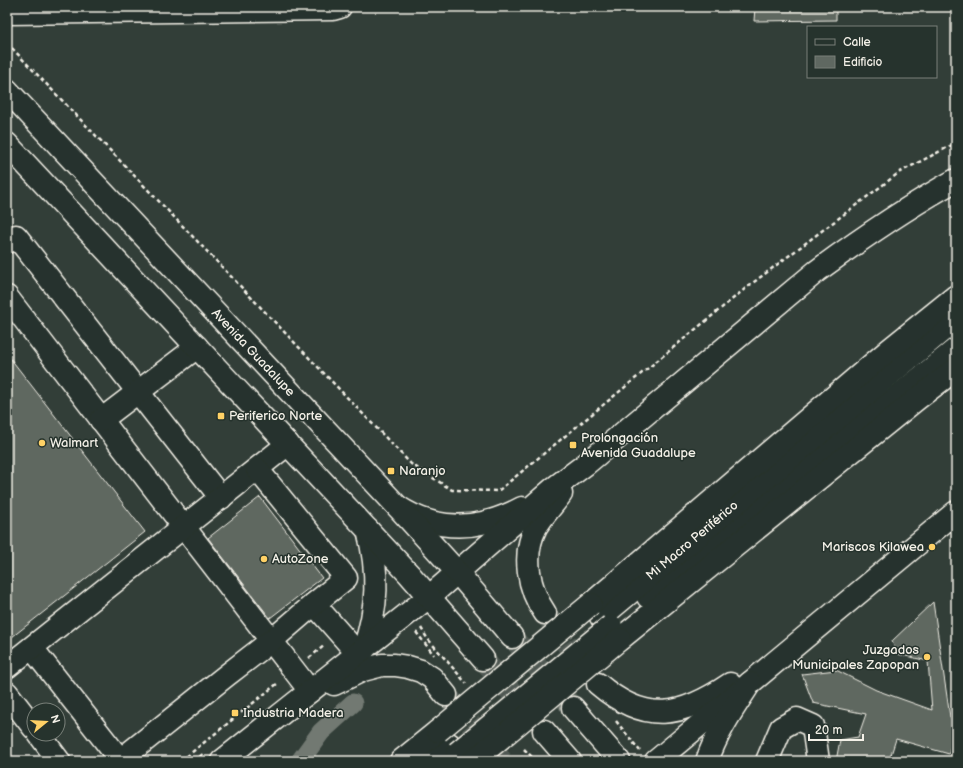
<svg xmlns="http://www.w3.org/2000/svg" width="963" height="768" viewBox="0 0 963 768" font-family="'Balsamiq Sans',sans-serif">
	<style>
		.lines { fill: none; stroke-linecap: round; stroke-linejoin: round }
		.canal { stroke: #727972; stroke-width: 19 }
		.building { fill: #5f6861; stroke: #f4f1e8 }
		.minor-tunnel { stroke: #4f5952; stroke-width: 22; stroke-dasharray: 22 11; stroke-linecap: butt }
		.major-tunnel { stroke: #4f5952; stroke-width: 22; stroke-dasharray: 22 11; stroke-linecap: butt }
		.minor-casing { stroke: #f4f1e8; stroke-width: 25 }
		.major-casing { stroke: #f4f1e8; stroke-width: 25 }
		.highway-casing { stroke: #f4f1e8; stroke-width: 25 }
		.path { stroke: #f4f1e8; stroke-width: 2.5; stroke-dasharray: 4 3; stroke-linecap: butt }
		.minor { stroke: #26332d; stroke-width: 22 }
		.major { stroke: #26332d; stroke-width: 22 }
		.highway { stroke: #26332d; stroke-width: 22 }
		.minor-bridge-casing { stroke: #f4f1e8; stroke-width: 25; stroke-linecap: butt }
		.highway-bridge-casing { stroke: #f4f1e8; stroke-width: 25; stroke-linecap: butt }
		.minor-bridge { stroke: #26332d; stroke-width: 22 }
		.highway-bridge { stroke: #26332d; stroke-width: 22 }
		.poi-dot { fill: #ffd166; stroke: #26332d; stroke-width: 1.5 }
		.labels { text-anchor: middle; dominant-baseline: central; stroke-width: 3; stroke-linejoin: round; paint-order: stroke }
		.street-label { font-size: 13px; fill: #f4f1e8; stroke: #26332d }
		.poi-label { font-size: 13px; fill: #f4f1e8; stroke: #26332d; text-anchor: start }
	</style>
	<rect width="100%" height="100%" fill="#323e38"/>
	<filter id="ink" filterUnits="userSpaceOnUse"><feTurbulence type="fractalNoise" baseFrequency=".025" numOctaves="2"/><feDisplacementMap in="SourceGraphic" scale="8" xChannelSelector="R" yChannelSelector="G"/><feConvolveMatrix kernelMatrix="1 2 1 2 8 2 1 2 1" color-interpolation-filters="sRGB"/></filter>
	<g filter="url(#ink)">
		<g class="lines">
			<path class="canal" d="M 300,761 L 321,732 L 353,703"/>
		</g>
		<path class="building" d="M 755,7 L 836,7 L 836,20 L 754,21 Z
			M 7,354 L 145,532 L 7,641 Z
			M 260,497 L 322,578 L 270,618 L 208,538 Z
			M 933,602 L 950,717 L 956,721 L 949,754 L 896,739 L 889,761 L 836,761 L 840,740 L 858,737 L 866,714 L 813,703 L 802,674 L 836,670 L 876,690 L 932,710 L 928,661 L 897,654 L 892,641 Z"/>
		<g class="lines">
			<path class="minor-tunnel" d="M 547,616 L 586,671
				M 449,698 L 502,761"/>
			<path class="major-tunnel" d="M 512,637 L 573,708
				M 483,659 L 532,716"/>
			<g class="minor-casing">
				<g id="minor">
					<path d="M 7,13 L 333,9 L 340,7"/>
					<path d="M 7,242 L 16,236 L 221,498"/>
					<path d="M 7,297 L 310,691"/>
					<path d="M 101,420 L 197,347"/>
					<path d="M 398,507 C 438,533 481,530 522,508"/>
					<path d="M 648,597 L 956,349"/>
					<path d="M 314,604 L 358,654"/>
					<path d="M 545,613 C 528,589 522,554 536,527 C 543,515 553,505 561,494"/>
					<path id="s1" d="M 601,617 L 956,319"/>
					<path d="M 32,648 L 121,761"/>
					<path d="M 364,649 C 378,607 379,573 368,530"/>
					<path d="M 7,667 L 288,444"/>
					<path d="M 334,684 L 363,670 L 382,665 L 395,665 L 408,667 L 421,671 L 432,678 L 446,695"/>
					<path d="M 598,684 C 646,725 681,717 730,684"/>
					<path d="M 7,693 L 34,728"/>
					<path d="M 39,734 L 59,761"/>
					<path d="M 119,761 L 227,675 L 271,641 L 314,604 L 346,578 L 257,469"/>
					<path d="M 222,761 L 430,596 L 554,488 L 586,464 L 817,271 C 862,238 907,207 956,180"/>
					<path d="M 428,761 L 449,744"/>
					<path d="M 656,761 L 956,512"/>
					<path d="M 767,761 L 781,728 L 797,719 L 813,726 L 818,761"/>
				</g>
			</g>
			<g class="major-casing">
				<g id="major">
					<path id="s2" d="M 7,90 L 397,506 L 457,572 L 512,637"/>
					<path d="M 7,144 L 409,574 L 483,659"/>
					<path d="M 573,708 L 619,761"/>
					<path d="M 544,731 L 570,761"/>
					<path d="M 707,761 C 717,732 733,709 750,683"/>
				</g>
			</g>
			<g class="highway-casing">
				<path id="highway" d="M 591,604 L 889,350 L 956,296
					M 620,639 L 918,398 L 956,369
					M 401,761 L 438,731"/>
			</g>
			<path class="path" d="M 7,43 L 411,464 L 452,490 L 498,491 L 746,288 L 900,172 L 956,143
				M 421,628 L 427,638 L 466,683
				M 416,632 L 434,655
				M 309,658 L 325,645
				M 616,721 L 640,751
				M 524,749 L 536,761
				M 521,757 L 524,761
				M 181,761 L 278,683
				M 194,761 L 203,754"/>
			<use href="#minor" class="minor"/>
			<use href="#major" class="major"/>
			<use href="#highway" class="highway"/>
			<g class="minor-bridge-casing">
				<path id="minor-bridge" d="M 457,753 L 611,626"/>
			</g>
			<g class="highway-bridge-casing">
				<path id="highway-bridge" d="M 438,731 L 591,604
					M 473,761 L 620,639"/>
			</g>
			<use href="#minor-bridge" class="minor-bridge"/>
			<use href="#highway-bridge" class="highway-bridge"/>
		</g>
	</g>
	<g class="poi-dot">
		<rect x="217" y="412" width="8" height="8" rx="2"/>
		<circle cx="42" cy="443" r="4"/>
		<rect x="569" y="441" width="8" height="8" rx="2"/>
		<rect x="387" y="467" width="8" height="8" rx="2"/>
		<circle cx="932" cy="547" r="4"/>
		<circle cx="264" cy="559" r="4"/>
		<circle cx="927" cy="657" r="4"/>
		<rect x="231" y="709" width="8" height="8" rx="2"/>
	</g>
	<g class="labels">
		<g class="street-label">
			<text stroke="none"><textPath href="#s2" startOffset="360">Avenida Guadalupe</textPath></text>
			<text stroke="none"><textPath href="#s1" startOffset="119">Mi Macro Periférico</textPath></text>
		</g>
		<g class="poi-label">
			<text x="229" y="416">Periferico Norte</text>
			<text x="581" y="438">Prolongación<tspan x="581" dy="15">Avenida Guadalupe</tspan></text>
			<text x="50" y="443">Walmart</text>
			<text x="399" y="471">Naranjo</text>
			<text x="924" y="547" text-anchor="end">Mariscos Kilawea</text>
			<text x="272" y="559">AutoZone</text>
			<text x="919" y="650" text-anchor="end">Juzgados<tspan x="919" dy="15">Municipales Zapopan</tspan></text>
			<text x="243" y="713">Industria Madera</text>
		</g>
	</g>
	<rect width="963" height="768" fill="none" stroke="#26332d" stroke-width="24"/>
	<rect x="12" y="12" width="939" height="744" fill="none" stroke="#f4f1e8" stroke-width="1.5" filter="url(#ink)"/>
	<rect x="807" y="26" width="130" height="52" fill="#26332d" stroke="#787f78"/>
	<rect x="815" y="39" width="20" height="6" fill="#26332d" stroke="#787f78"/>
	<text x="843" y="46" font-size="12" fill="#f4f1e8">Calle</text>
	<rect x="815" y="56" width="20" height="12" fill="#5f6861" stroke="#787f78"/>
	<text x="843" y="66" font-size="12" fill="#f4f1e8">Edificio</text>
	<g transform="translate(46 722) rotate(72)"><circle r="19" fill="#26332d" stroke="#787f78"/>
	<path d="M0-3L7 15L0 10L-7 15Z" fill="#ffd166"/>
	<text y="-6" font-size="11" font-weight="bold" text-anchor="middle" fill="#f4f1e8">N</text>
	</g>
	<path d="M809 734v6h54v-6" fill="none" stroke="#f4f1e8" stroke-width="2"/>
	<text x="815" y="734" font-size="12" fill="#f4f1e8" stroke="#26332d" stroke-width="3" paint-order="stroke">20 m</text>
</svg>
